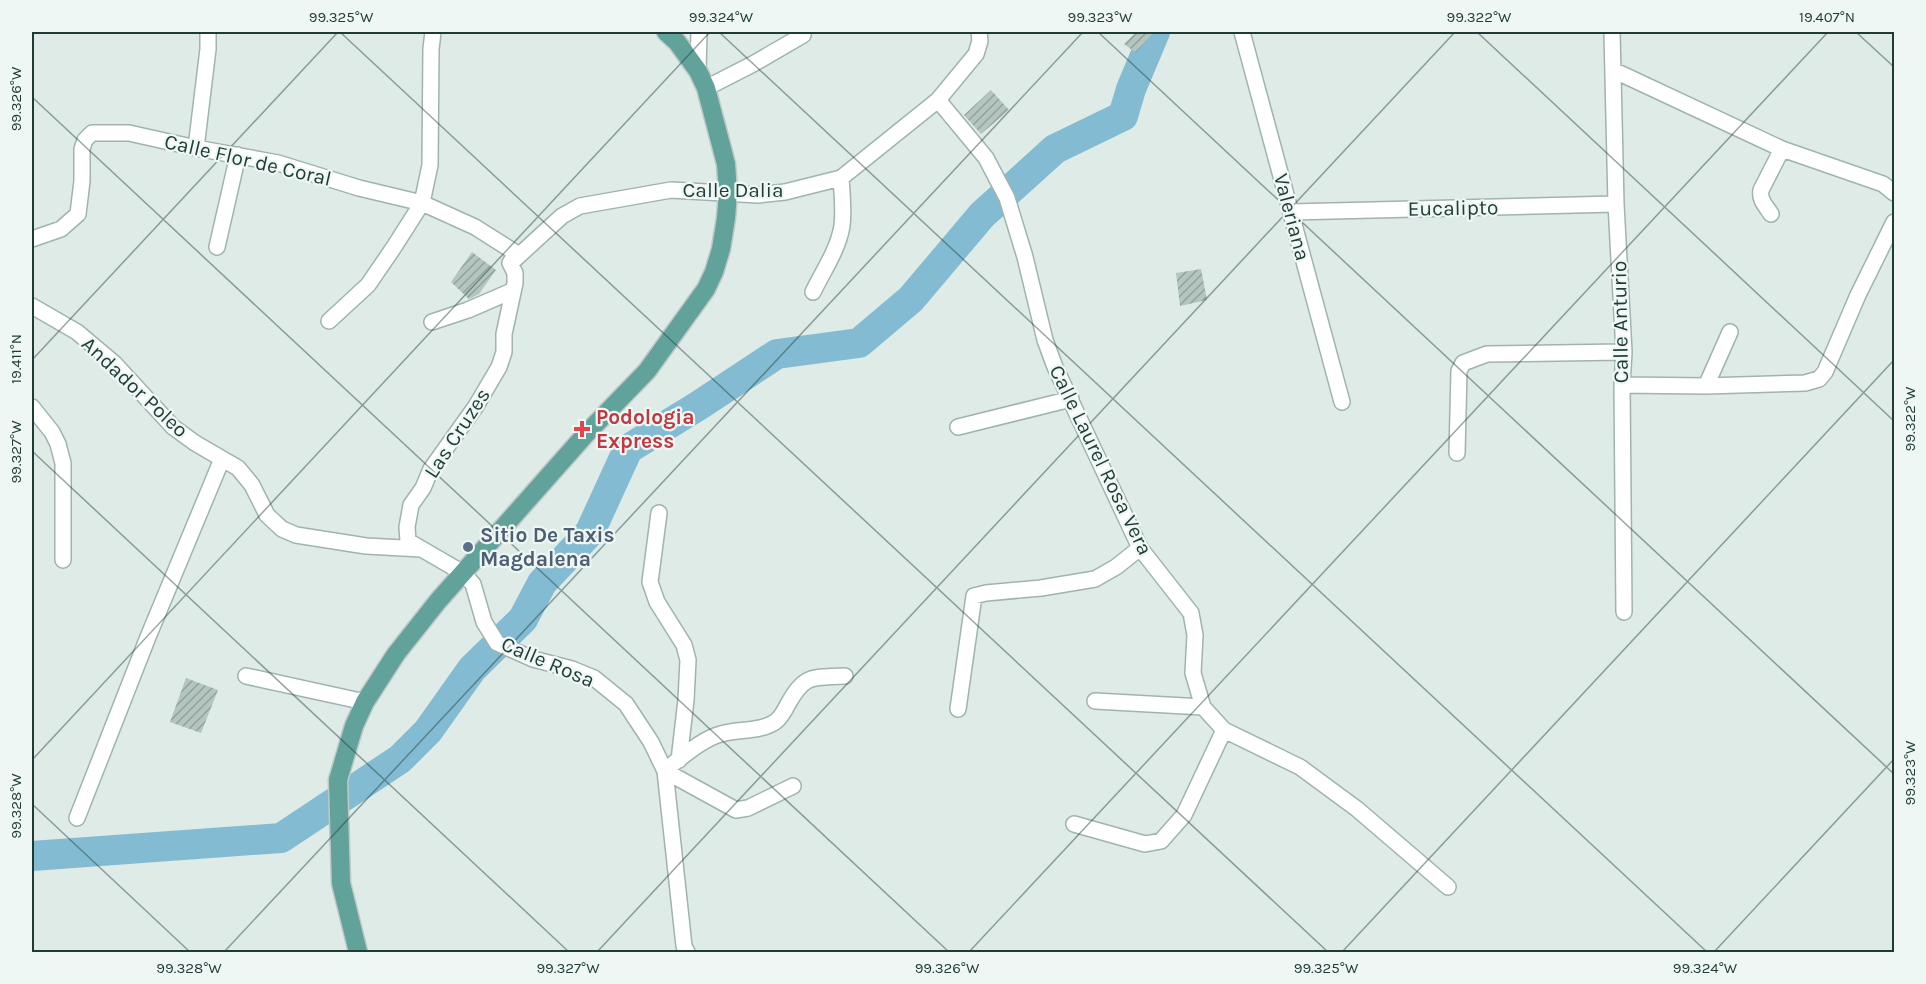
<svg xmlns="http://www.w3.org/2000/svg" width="1926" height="984" viewBox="0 0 1926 984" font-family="Karla,sans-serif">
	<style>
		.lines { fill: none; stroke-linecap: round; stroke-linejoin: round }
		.river { stroke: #83bcd2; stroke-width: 30 }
		.building { fill: url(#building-hatch) }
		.street-casing { stroke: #a1b3af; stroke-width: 18 }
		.primary-casing { stroke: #c0c8c7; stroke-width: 21 }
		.street { stroke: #fff; stroke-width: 15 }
		.primary { stroke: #61a29a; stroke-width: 18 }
		.ticks { fill: none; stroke: #1f3b37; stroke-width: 1.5; stroke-opacity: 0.45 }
		.health-dot { fill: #e0444e; stroke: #eff7f4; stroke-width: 2 }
		.service-dot { fill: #5c6f8a; stroke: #eff7f4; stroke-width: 2 }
		.labels { text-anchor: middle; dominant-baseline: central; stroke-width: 4.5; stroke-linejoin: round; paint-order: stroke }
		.street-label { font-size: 21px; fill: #1f3b37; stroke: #eff7f4 }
		.health-label { font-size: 21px; font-weight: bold; fill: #be3a42; stroke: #eff7f4; text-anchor: start }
		.service-label { font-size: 21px; font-weight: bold; fill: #4e5e75; stroke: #eff7f4; text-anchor: start }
		.neatline { fill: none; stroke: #1f3b37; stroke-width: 2 }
		.ticks-label { font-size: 15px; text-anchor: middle; fill: #1f3b37 }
	</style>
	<defs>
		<pattern id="building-hatch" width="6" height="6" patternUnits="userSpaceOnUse" patternTransform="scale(1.5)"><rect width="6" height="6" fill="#b4c5c0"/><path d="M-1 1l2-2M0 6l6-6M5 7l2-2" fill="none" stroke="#92a19d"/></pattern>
	</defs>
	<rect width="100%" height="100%" fill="#deebe7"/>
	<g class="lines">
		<path class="river" d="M 32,856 L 281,838 L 400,759 L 428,731 L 472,669 L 523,619 L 542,583 L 590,532 L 628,449 L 698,406 L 777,354 L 859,343 L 911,299 L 982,215 L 1055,149 L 1123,116 L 1131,89 L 1155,32"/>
	</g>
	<path class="building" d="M 1136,32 L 1154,32 L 1136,53 L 1124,44 Z
		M 991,90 L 1009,110 L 981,134 L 964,115 Z
		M 472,252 L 496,270 L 479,294 L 469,299 L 451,282 Z
		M 1201,269 L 1207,300 L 1180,306 L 1176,273 Z
		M 186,678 L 218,690 L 201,733 L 170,722 Z"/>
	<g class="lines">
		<g class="street-casing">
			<path id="street" d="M 1242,32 L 1342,402
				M 1612,32 L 1616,204 L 1624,352 L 1622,385 L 1624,612
				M 1613,70 L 1782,149 L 1883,184 L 1894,193
				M 698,71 L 699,32
				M 706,88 L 753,64 L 803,35
				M 938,100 L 986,158 L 1007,198 L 1025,257 L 1045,340 L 1055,367 L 1140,548 L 1191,613 L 1195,635 L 1193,673 L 1203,707 L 1224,730 L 1300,767 L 1357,809 L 1448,887
				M 196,148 L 208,49 L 208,32
				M 1291,212 L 1616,204
				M 1771,214 C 1766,206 1759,200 1761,190 L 1782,149
				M 32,239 L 61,229 L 78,214 L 82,181 L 82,149 L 85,140 L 92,133 L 129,133 L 196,148 L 278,163 L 359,188 L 422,203 L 475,227 L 516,253 L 510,263
				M 217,247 L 238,155
				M 513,261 L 562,216 L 580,206 L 671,190 L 758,195 L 785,192 L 841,178 L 938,100 L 976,54 L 980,41 L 979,32
				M 510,263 L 515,273 L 515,283 L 504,334 L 504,352 L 499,367 L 476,406 L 431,469 L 423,488 L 411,505 L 407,527 L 408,541 L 463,573 L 473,584 L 484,622 L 497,643 L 533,659 L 572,669 L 594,678 L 626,704 L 651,742 L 665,771 L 684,946 L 687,952
				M 813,292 C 823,271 838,250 842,226 C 844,210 842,194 841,178
				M 32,306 L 77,332 L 115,364 L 173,427 L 195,443 L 238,468 L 252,485 L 267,515 L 282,529 L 296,535 L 366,546 L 421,549
				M 329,321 L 368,285 L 394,247 L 422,203 L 430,165 L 431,49 L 433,32
				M 432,322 L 468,310 L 512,291
				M 1622,385 L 1706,386 L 1805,383 L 1819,379 L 1825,372 L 1858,295 L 1894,222
				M 1706,386 L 1730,332
				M 32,407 L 52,432 L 58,444 L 63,463 L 63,560
				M 958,427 L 1071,399
				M 1457,453 L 1459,371 L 1463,363 L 1487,354 L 1624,352
				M 659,513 L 650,582 L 657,602 L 684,645 L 688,660 L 686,700 L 679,760
				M 246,676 L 365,702
				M 1095,701 L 1203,707
				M 958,709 L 974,596 L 986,593 L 1041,588 L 1095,579 L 1116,567 L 1140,548
				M 674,763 C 687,753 705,738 721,734 C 737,729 760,732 775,722 C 781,718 785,710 788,704 C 805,673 813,678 845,676
				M 665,771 L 736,810 L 748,808 L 793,786
				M 77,818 L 148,637 L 222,459
				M 1074,824 L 1145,844 L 1161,841 L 1184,815 L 1224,730"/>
		</g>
		<g class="primary-casing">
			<path id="primary" d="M 358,952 L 341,883 L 338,780 L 354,726 L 365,702 L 396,654 L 438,601 L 585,435 L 647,371 L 706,289 L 714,272 L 721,249 L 726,218 L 728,193 L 726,164 L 706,88 L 698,71 L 677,42 L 666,32"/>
		</g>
		<use href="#street" class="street"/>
		<use href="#primary" class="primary"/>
	</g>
	<path class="ticks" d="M 340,32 L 1328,952M 719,32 L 1707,952M 1098,32 L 1894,774M 1477,32 L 1894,421M 1856,32 L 1894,67M 32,97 L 949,952M 32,360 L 338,32M 32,451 L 569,952M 32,760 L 710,32M 32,804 L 190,952M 224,952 L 1083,32M 597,952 L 1455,32M 969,952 L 1828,32M 1342,952 L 1894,360M 1714,952 L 1894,759"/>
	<path class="health-dot" d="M579 420h6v6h6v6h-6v6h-6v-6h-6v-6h6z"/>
	<circle class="service-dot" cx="468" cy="547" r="6"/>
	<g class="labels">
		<g class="street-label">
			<text transform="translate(248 160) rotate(13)">Calle Flor de Coral</text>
			<text x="733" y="190">Calle Dalia</text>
			<text transform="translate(1453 208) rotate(-1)">Eucalipto</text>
			<text transform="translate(1292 217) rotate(75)">Valeriana</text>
			<text transform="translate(1620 322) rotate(-91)">Calle Anturio</text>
			<text transform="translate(135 387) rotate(43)">Andador Poleo</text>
			<text transform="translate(457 433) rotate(-57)">Las Cruzes</text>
			<text transform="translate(1101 460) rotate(64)">Calle Laurel Rosa Vera</text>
			<text transform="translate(548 662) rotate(23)">Calle Rosa</text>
		</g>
		<g class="health-label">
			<text x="596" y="417">Podologia<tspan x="596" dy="24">Express</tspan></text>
		</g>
		<g class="service-label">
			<text x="480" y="535">Sitio De Taxis<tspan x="480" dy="24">Magdalena</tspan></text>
		</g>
	</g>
	<rect width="1926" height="984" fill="none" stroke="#eff7f4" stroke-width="66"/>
	<rect x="33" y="33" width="1860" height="918" class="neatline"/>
	<g class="ticks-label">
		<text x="341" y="22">99.325°W</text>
		<text x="721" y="22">99.324°W</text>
		<text x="1100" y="22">99.323°W</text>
		<text x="1479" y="22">99.322°W</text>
		<text x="1827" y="22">19.407°N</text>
		<text transform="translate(16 99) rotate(-90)" y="5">99.326°W</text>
		<text transform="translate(16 359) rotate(-90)" y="5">19.411°N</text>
		<text transform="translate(1910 419) rotate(-90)" y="5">99.322°W</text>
		<text transform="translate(16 452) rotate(-90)" y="5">99.327°W</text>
		<text transform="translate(1910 773) rotate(-90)" y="5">99.323°W</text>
		<text transform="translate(16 806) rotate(-90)" y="5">99.328°W</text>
		<text x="189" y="973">99.328°W</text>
		<text x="568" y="973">99.327°W</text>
		<text x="947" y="973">99.326°W</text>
		<text x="1326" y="973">99.325°W</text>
		<text x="1705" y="973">99.324°W</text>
	</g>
</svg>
